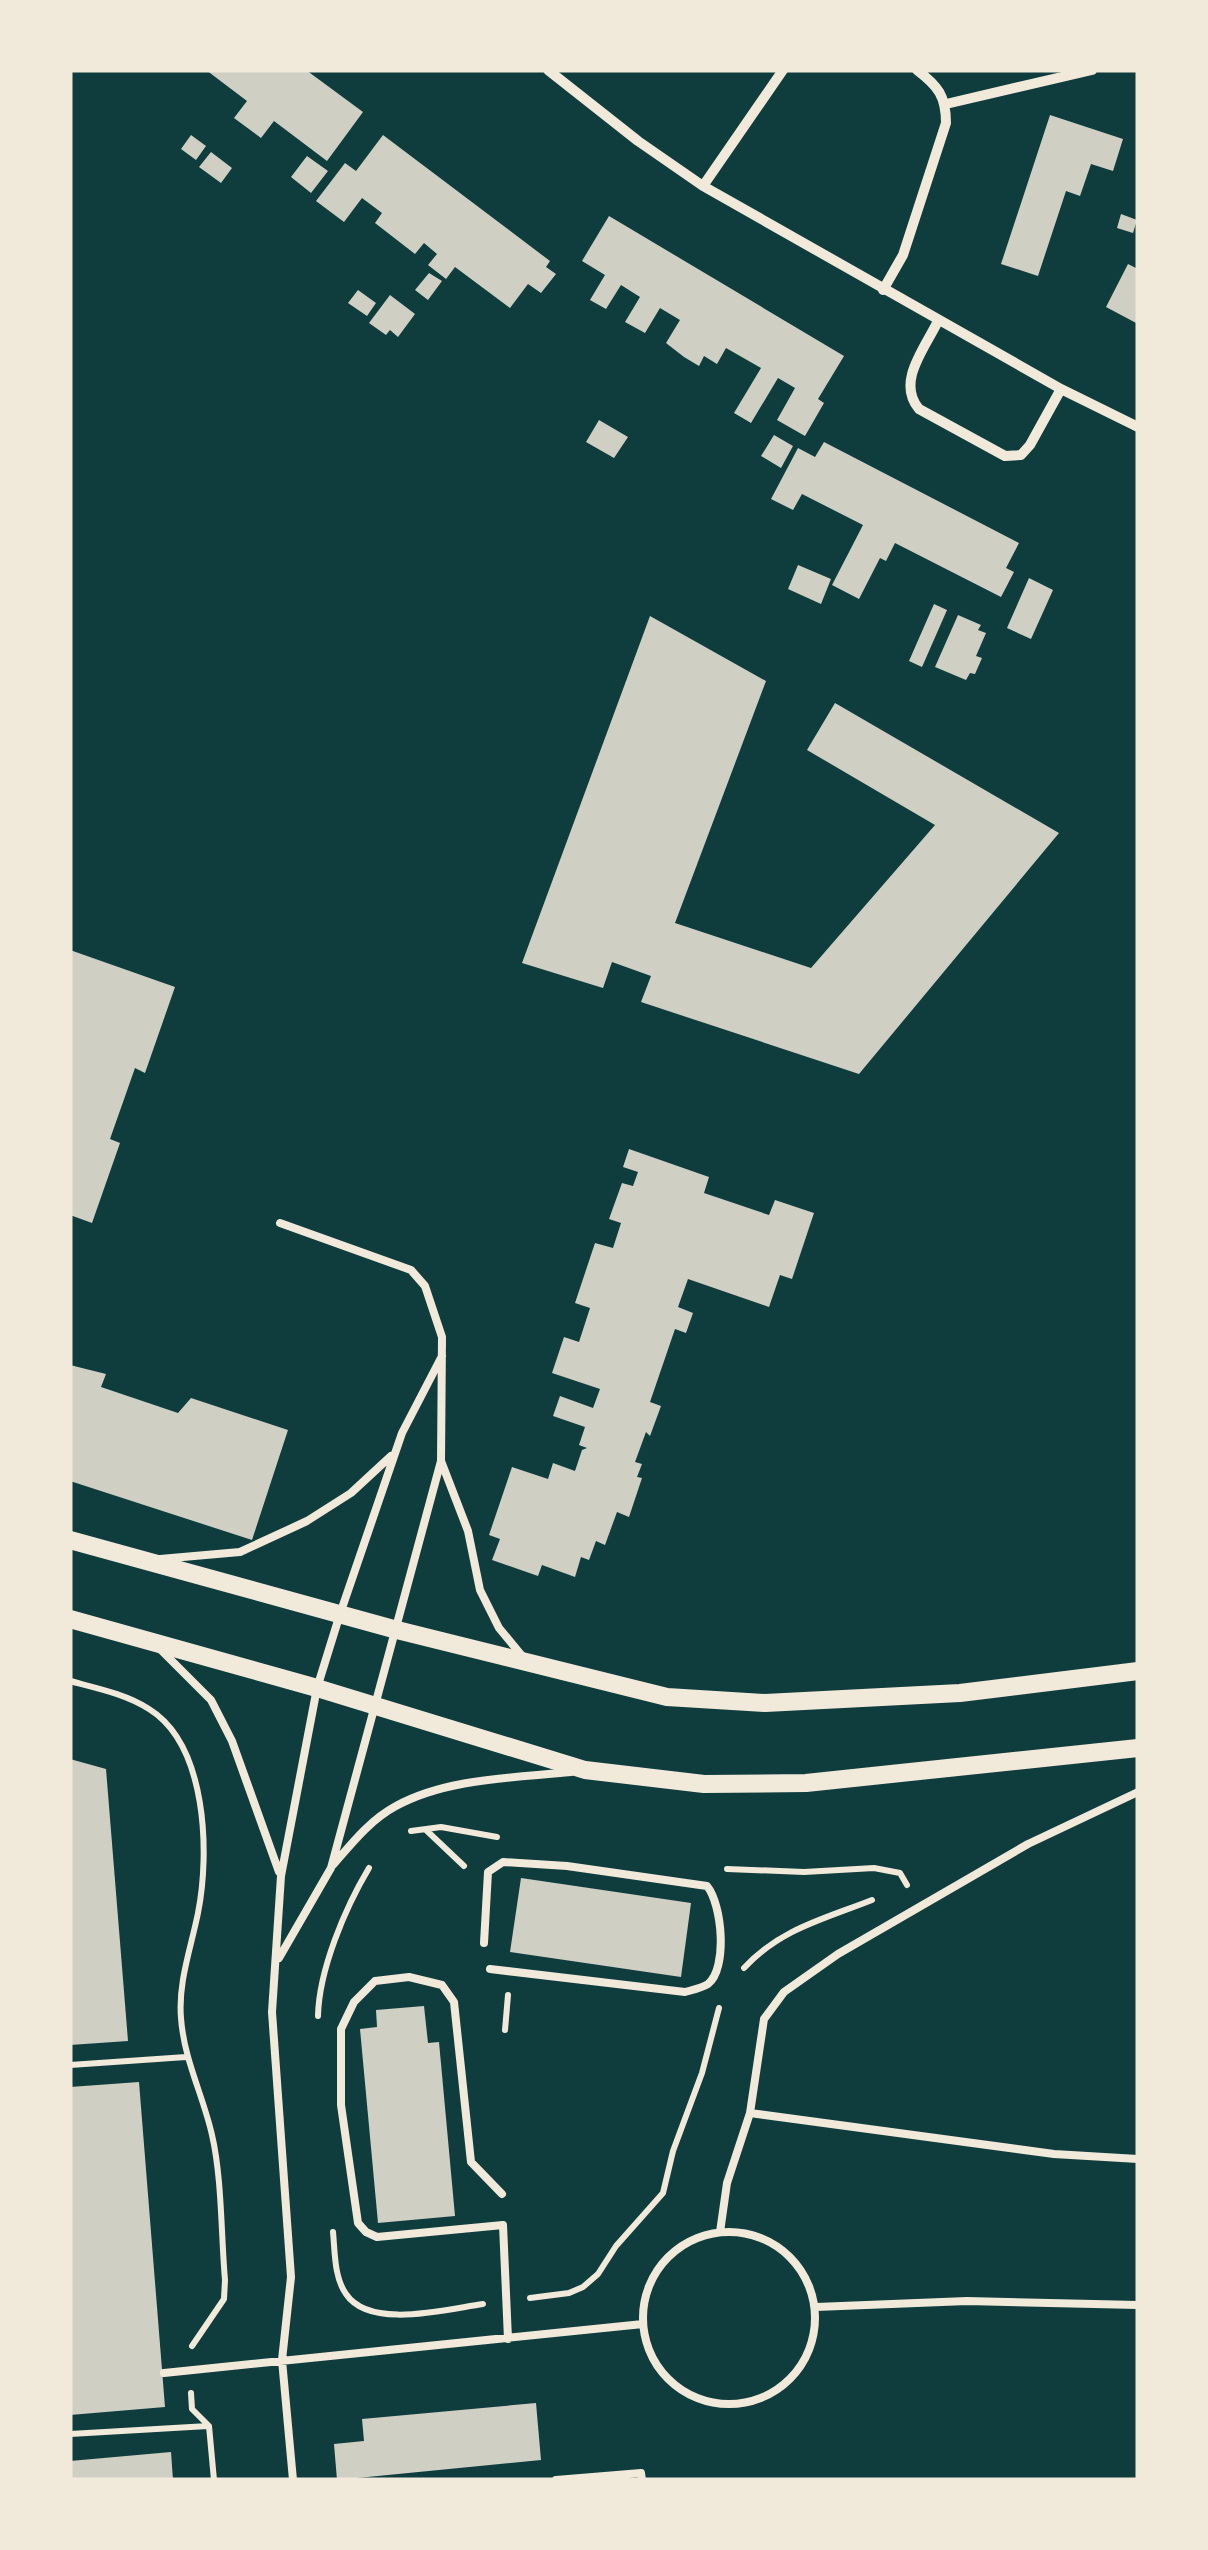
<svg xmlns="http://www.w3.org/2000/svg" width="1208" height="2550" viewBox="0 0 1208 2550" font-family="Mulish,sans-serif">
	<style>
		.building { fill: #cfcfc3 }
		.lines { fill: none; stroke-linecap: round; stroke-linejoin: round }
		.path { stroke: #f1e9da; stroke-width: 6 }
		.service { stroke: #f1e9da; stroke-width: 8 }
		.minor { stroke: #f1e9da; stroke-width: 10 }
		.tertiary { stroke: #f1e9da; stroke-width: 18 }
	</style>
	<rect width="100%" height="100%" fill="#0f3d3e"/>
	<path class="building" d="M 206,70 L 306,70 L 363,112 L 327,161 L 274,121 L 261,138 L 234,118 L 247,101 Z
		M 1050,115 L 1123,139 L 1113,171 L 1091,164 L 1080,196 L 1066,191 L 1038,276 L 1001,264 Z
		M 191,135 L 206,146 L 196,160 L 181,149 Z
		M 383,135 L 550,261 L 546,267 L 556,274 L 541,293 L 528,284 L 510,308 L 455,267 L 446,279 L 428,265 L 437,254 L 424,243 L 415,254 L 375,223 L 382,213 L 362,198 L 344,222 L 316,201 L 345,163 L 356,171 Z
		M 211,152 L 232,168 L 221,183 L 199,167 Z
		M 307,156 L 328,171 L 311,193 L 291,177 Z
		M 1121,214 L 1137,220 L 1133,233 L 1117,228 Z
		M 609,216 L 844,356 L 818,399 L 824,403 L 805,436 L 777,420 L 795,388 L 778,378 L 751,423 L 734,413 L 761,368 L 726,348 L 717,364 L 704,356 L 699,366 L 684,357 L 666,343 L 680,320 L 660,308 L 645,333 L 625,322 L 640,297 L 621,285 L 606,309 L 590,300 L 605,275 L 582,261 Z
		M 1128,264 L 1138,269 L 1138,324 L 1106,307 Z
		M 429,273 L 442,281 L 428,300 L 415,290 Z
		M 358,290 L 376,303 L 367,316 L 348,303 Z
		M 390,295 L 415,314 L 398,337 L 390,330 L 386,335 L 369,323 Z
		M 599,420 L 628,437 L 614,458 L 586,442 Z
		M 774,435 L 793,446 L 781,468 L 761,456 Z
		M 824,442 L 1019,543 L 1006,568 L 1014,572 L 1001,597 L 895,543 L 886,561 L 880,558 L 859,599 L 832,585 L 863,525 L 802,494 L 793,510 L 771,499 L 798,448 L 815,457 Z
		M 798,565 L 831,579 L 821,604 L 788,589 Z
		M 1029,578 L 1053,590 L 1031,639 L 1007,628 Z
		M 934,604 L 947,610 L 922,667 L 909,661 Z
		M 958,615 L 981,625 L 978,630 L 986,633 L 976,656 L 982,658 L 975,674 L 970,673 L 966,680 L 935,667 Z
		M 650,616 L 766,681 L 675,923 L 811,968 L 935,825 L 807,750 L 835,703 L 1059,833 L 859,1074 L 641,1002 L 651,976 L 612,962 L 603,988 L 522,963 Z
		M 70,950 L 175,987 L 145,1073 L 135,1068 L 110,1139 L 120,1143 L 92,1223 L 70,1215 Z
		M 629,1149 L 709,1177 L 704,1193 L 769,1215 L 775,1200 L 814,1213 L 792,1279 L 780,1275 L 769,1307 L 688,1279 L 678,1307 L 693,1313 L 686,1333 L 675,1329 L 650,1402 L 661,1406 L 650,1436 L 646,1432 L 635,1462 L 642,1464 L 637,1477 L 642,1478 L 629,1517 L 617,1512 L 605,1545 L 596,1541 L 589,1560 L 581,1557 L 575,1577 L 542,1565 L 538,1576 L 492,1560 L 500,1539 L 489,1535 L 512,1467 L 548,1479 L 553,1463 L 575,1471 L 582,1450 L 587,1448 L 579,1445 L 585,1427 L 553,1416 L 560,1396 L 593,1408 L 600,1389 L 552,1373 L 564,1337 L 579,1342 L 590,1308 L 575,1303 L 595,1243 L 613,1248 L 621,1223 L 609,1219 L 622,1183 L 633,1186 L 638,1172 L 623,1167 Z
		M 70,1365 L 106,1374 L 101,1387 L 178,1413 L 191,1398 L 288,1430 L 252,1540 L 70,1481 Z
		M 70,1759 L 106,1769 L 128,2041 L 70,2045 Z
		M 521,1878 L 691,1903 L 681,1977 L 510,1952 Z
		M 424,2006 L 428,2043 L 439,2042 L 455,2216 L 378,2223 L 360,2029 L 377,2027 L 376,2010 Z
		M 139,2082 L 165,2407 L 70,2415 L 70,2087 Z
		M 536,2403 L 541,2460 L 337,2480 L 334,2444 L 364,2441 L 362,2419 Z
		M 171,2452 L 173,2480 L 70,2480 L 70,2461 Z"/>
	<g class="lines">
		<path class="path" d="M 70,1681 C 96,1688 126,1694 149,1709 C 207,1745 210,1853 198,1913 C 191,1948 178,1982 181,2018 C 184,2060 203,2095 212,2135 C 222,2178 221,2235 225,2280 L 224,2299 L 192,2346
			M 426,1830 L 464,1866
			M 411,1831 L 441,1827 L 497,1837
			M 727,1869 L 804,1872 L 874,1868 L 900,1873 L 907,1885
			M 744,1968 C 780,1929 824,1919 872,1900
			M 318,2016 C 319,1970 345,1908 369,1868
			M 505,2030 L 508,1995
			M 70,2065 L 186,2057
			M 333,2232 C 335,2252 334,2277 346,2294 C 370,2330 447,2309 483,2304
			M 530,2298 L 569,2293 L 583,2287 L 598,2274 L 616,2246 L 663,2193 L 673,2151 L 702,2073 L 719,2008
			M 191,2393 L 192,2409 L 209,2426 L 214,2480
			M 70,2434 L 208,2426"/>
		<path class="service" d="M 441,1461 L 468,1531 L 480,1590 L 499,1628 L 523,1657
			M 160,1559 L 240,1552 L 307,1521 L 351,1493 L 391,1456
			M 161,1650 L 211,1700 L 232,1741 L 279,1872
			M 333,1865 C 352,1843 370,1820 396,1806 C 447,1778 514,1778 571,1772
			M 484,1943 L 488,1872 L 503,1862 L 567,1866 L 707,1886 C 722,1904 728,1968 708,1984 C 702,1988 692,1990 685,1992 L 490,1969
			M 279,1958 L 331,1868 L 441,1461 L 442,1337 L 425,1286 L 411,1270 L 280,1223
			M 750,2113 L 1054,2154 L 1138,2159
			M 502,2194 L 471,2162 L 454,2002 L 442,1985 L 409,1977 L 375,1981 L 354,2002 L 341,2029 L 341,2105 L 358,2223 L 366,2232 L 377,2237 L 503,2225 L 508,2339
			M643 2318a86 86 0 1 1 172 0a86 86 0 1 1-172 0Z
			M 720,2232 L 727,2183 L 750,2113 L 764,2019 L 784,1992 L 838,1954 L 1028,1844 L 1138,1792
			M 816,2307 L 967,2301 L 1138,2305
			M 164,2373 L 643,2324
			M 293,2480 L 282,2360 L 291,2277 L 272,2012 L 281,1876 L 317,1688 L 340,1614 L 402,1433 L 442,1356
			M 556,2480 L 641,2473 L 642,2480"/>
		<path class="minor" d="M 548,70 L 638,141 L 703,186 L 1061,389 L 1030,445 L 1021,455 L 1005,456 L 919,409 C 896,382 925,348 938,321
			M 946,104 L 1092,70
			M 703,186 L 783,70
			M 883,290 L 903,255 L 946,123 C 946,96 938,86 917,70
			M 1061,389 L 1138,427"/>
		<path class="tertiary" d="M 70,1540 L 397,1630 L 667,1697 L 765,1703 L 960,1693 L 1138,1671
			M 70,1619 L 317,1688 L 585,1770 L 704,1784 L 806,1783 L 1138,1748"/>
	</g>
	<rect width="1208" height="2550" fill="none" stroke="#f1e9da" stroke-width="145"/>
</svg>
